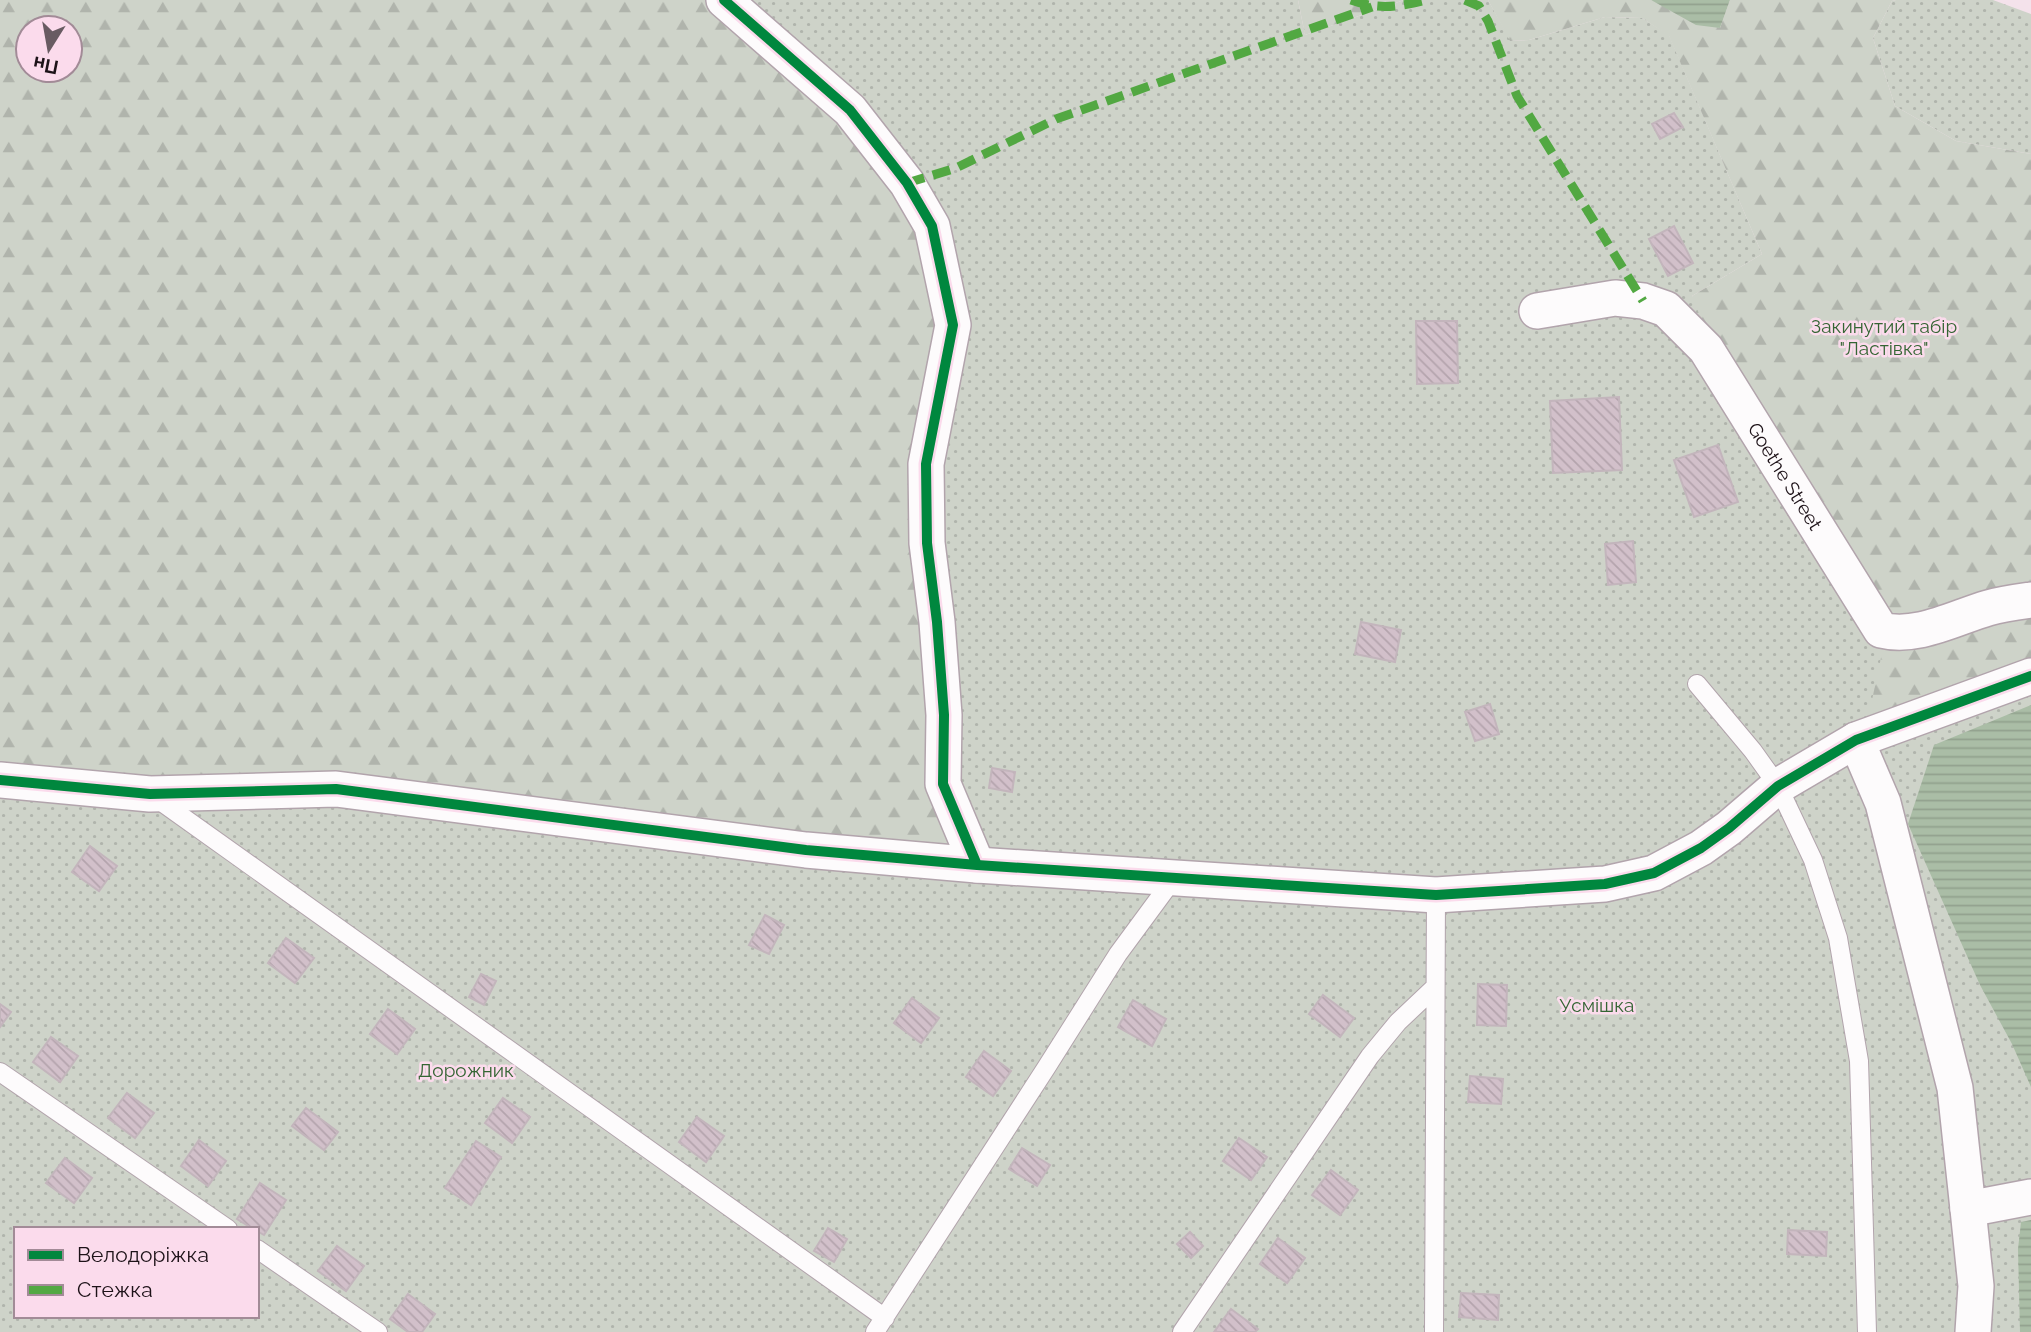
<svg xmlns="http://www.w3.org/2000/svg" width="2031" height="1332" viewBox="0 0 2031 1332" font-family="Raleway,sans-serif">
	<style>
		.grass { fill: url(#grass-dots); fill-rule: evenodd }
		.forest { fill: url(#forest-firs); fill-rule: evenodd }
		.water { fill: url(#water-rules) }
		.building { fill: url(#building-back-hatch); stroke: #c3b5bc; stroke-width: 2 }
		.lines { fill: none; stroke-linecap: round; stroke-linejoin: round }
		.lane-casing { stroke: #b2a4ac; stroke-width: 20 }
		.street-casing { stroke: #b2a4ac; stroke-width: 38 }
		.lane { stroke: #fdfbfc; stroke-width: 18 }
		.street { stroke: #fdfbfc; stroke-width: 35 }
		.quiet { stroke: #52a842; stroke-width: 9; stroke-dasharray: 18 9; stroke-linecap: butt }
		.cycleway-casing { stroke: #fbdbec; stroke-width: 15 }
		.cycleway { stroke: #00873e; stroke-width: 10 }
		.labels { text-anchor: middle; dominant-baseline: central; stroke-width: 5; stroke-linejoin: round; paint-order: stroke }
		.park-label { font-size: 19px; fill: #346533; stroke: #fbdbec }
		.street-label { font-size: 19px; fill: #1d1218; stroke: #fbdbec }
	</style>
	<defs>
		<pattern id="grass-dots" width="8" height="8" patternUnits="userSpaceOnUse" patternTransform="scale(1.75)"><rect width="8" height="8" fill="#ced3c9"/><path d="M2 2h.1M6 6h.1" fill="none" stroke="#b0b4ac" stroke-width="1.8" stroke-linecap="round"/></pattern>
		<pattern id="forest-firs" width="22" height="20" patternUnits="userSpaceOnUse" patternTransform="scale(1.75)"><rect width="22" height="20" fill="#ced3c9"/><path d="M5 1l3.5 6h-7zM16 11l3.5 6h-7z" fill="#b0b4ac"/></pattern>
		<pattern id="water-rules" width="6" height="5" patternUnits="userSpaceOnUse" patternTransform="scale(1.75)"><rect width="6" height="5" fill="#aabda6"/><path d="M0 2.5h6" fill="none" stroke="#92a18e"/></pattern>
		<pattern id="building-back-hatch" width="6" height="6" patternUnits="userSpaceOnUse" patternTransform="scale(1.75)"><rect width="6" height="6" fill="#d2c0ca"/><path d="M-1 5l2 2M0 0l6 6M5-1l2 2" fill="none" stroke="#b4a4ad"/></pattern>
	</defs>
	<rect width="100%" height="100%" fill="#f4e2eb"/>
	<path class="grass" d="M 724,0 L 1298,0 L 1305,35 L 1404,0 L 1488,0 L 1511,41 L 1529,40 L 1605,17 L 1642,18 L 1669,35 L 1762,254 L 1692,296 L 2031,689 L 2031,1332 L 0,1332 L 0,780 ZM 16,1229 L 257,1229 L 257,1316 L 16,1316 Z
		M 1896,0 L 1993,0 L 2031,14 L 2031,154 L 1956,141 L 1895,106 L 1873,38 L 1892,1 Z"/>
	<path class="forest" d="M 0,0 L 724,0 L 907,183 L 953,325 L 926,464 L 944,715 L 977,865 L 336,789 L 0,780 ZM 28,28 L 70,28 L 70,70 L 28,70 Z
		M 1298,0 L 1404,0 L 1305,35 Z
		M 1488,0 L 1651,0 L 1720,28 L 1730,0 L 1896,0 L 1892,1 L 1873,38 L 1895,106 L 1956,141 L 2031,154 L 2031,689 L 1861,752 L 1890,615 L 1704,326 L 1692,296 L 1762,254 L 1669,36 L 1642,18 L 1605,17 L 1529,40 L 1510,41 Z"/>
	<path class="water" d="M 1651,0 L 1730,0 L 1720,28 L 1696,25 Z
		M 2031,705 L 2031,1087 L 2012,1044 L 1980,985 L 1908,824 L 1934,745 Z
		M 2031,1220 L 2031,1332 L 2020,1332 L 2018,1249 L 2021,1222 Z"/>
	<path class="building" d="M 1674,113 L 1683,127 L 1660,139 L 1652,124 Z
		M 1674,226 L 1693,263 L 1668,276 L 1649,239 Z
		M 1416,321 L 1457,321 L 1458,383 L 1417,384 Z
		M 1619,397 L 1622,470 L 1553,473 L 1550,401 Z
		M 1718,445 L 1738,502 L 1694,517 L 1674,460 Z
		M 1633,541 L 1636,582 L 1608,585 L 1605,544 Z
		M 1361,622 L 1401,630 L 1395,662 L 1355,654 Z
		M 1490,704 L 1499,734 L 1475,741 L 1465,712 Z
		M 992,768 L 1015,772 L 1012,792 L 989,788 Z
		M 90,846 L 117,866 L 99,891 L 72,872 Z
		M 765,915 L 784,925 L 769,954 L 749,945 Z
		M 286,938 L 314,958 L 295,983 L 268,963 Z
		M 481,974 L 496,981 L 484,1005 L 469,997 Z
		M 1478,984 L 1507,985 L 1506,1026 L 1477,1025 Z
		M 1323,995 L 1354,1018 L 1340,1037 L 1309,1014 Z
		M 912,998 L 939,1018 L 921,1043 L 894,1023 Z
		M 1133,1000 L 1166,1019 L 1152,1046 L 1118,1027 Z
		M 0,1004 L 11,1012 L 0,1027 Z
		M 388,1009 L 415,1029 L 397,1054 L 370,1034 Z
		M 51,1037 L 78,1056 L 60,1082 L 33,1062 Z
		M 984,1051 L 1011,1071 L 993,1096 L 966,1077 Z
		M 1470,1076 L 1503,1079 L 1501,1104 L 1468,1102 Z
		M 127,1093 L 154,1113 L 135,1138 L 108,1118 Z
		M 503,1098 L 530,1117 L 512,1143 L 485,1123 Z
		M 306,1108 L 338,1132 L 324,1150 L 292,1126 Z
		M 697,1117 L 724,1136 L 706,1162 L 679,1142 Z
		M 1239,1138 L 1267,1157 L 1251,1180 L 1223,1161 Z
		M 199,1140 L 226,1161 L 208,1186 L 181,1166 Z
		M 476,1141 L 501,1157 L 471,1205 L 445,1188 Z
		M 1022,1148 L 1050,1165 L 1037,1186 L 1009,1169 Z
		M 65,1158 L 92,1178 L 74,1203 L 46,1183 Z
		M 1331,1170 L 1358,1190 L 1340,1215 L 1312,1195 Z
		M 260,1183 L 286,1200 L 264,1235 L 257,1231 L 257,1229 L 253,1229 L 237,1219 Z
		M 828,1228 L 847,1239 L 834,1262 L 814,1251 Z
		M 1788,1230 L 1827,1232 L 1826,1256 L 1787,1254 Z
		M 1190,1232 L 1203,1246 L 1191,1258 L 1177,1244 Z
		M 1278,1238 L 1305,1258 L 1287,1283 L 1260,1264 Z
		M 337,1246 L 364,1266 L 346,1291 L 318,1271 Z
		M 1461,1293 L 1499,1295 L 1498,1320 L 1459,1317 Z
		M 408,1294 L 435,1314 L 422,1332 L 408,1332 L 390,1319 Z
		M 1231,1309 L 1258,1329 L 1255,1332 L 1214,1332 Z"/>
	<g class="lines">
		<g class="lane-casing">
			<path id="lane" d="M 1697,684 L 1753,751 L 1778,786 L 1813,860 L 1838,938 L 1859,1061 L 1867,1332
				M 156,798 L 885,1318
				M 0,1072 L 228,1229
				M 257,1249 L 378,1332
				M 875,1332 L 1046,1068 L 1118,954 L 1174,878
				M 1182,1332 L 1370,1056 L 1398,1022 L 1435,987
				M 1434,1332 L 1436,895"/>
		</g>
		<g class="street-casing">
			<g id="street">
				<path d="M 724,0 L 850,110 L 907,183 L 932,226 L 953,325 L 926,464 L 927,543 L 937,622 L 944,715 L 943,784 L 977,865"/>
				<path id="s1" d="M 1537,311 L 1615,298 L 1643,301 L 1666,309 L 1706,349 L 1881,630 C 1917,639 1954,618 1988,608 C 2002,604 2017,602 2031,600"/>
				<path d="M 1856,740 L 1883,803 L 1955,1088 L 1968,1209 L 2031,1197"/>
				<path d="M 0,780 L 150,794 L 336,789 L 806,850 L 977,865 L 1436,895 L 1605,884 L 1654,873 L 1701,848 L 1729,828 L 1778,786 L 1856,740 L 2031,676"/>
				<path d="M 1968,1209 L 1976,1286 L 1973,1332"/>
			</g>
		</g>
		<use href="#lane" class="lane"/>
		<use href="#street" class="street"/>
		<path class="quiet" d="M 1351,0 C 1379,10 1397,7 1426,0
			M 1465,0 L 1479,6 L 1488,21 L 1517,96 L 1643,301
			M 907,183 L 956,168 L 1056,119 L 1372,7"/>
		<g class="cycleway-casing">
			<path id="cycleway" d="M 724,0 L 850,110 L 907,183 L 932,226 L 953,325 L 926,464 L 927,543 L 937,622 L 944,715 L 943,784 L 977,865
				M 0,780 L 150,794 L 336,789 L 806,850 L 977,865 L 1436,895 L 1605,884 L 1654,873 L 1701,848 L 1729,828 L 1778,786 L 1856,740 L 2031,676"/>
		</g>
		<use href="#cycleway" class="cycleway"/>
	</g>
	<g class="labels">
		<g class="park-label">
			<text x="1884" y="326">Закинутий табір<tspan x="1884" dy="22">"Ластівка"</tspan></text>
			<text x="1597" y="1005">Усмішка</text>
			<text x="466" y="1070">Дорожник</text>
		</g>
		<g class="street-label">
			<text stroke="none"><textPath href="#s1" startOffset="338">Goethe Street</textPath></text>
		</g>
	</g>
	<rect x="14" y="1227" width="245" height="91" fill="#fbdbec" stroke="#a28b97" stroke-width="2"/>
	<rect x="28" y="1250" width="35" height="10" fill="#00873e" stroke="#a28b97" stroke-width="2"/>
	<text x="77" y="1262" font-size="21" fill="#1d1218">Велодоріжка</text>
	<rect x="28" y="1285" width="35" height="10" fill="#52a842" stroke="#a28b97" stroke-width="2"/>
	<text x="77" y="1297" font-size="21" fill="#1d1218">Стежка</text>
	<g transform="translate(49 49) rotate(191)"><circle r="33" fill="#fbdbec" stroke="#a28b97" stroke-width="2"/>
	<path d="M0-5L12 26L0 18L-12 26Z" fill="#685b62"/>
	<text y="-10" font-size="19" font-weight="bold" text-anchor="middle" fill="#1d1218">Пн</text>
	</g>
</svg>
